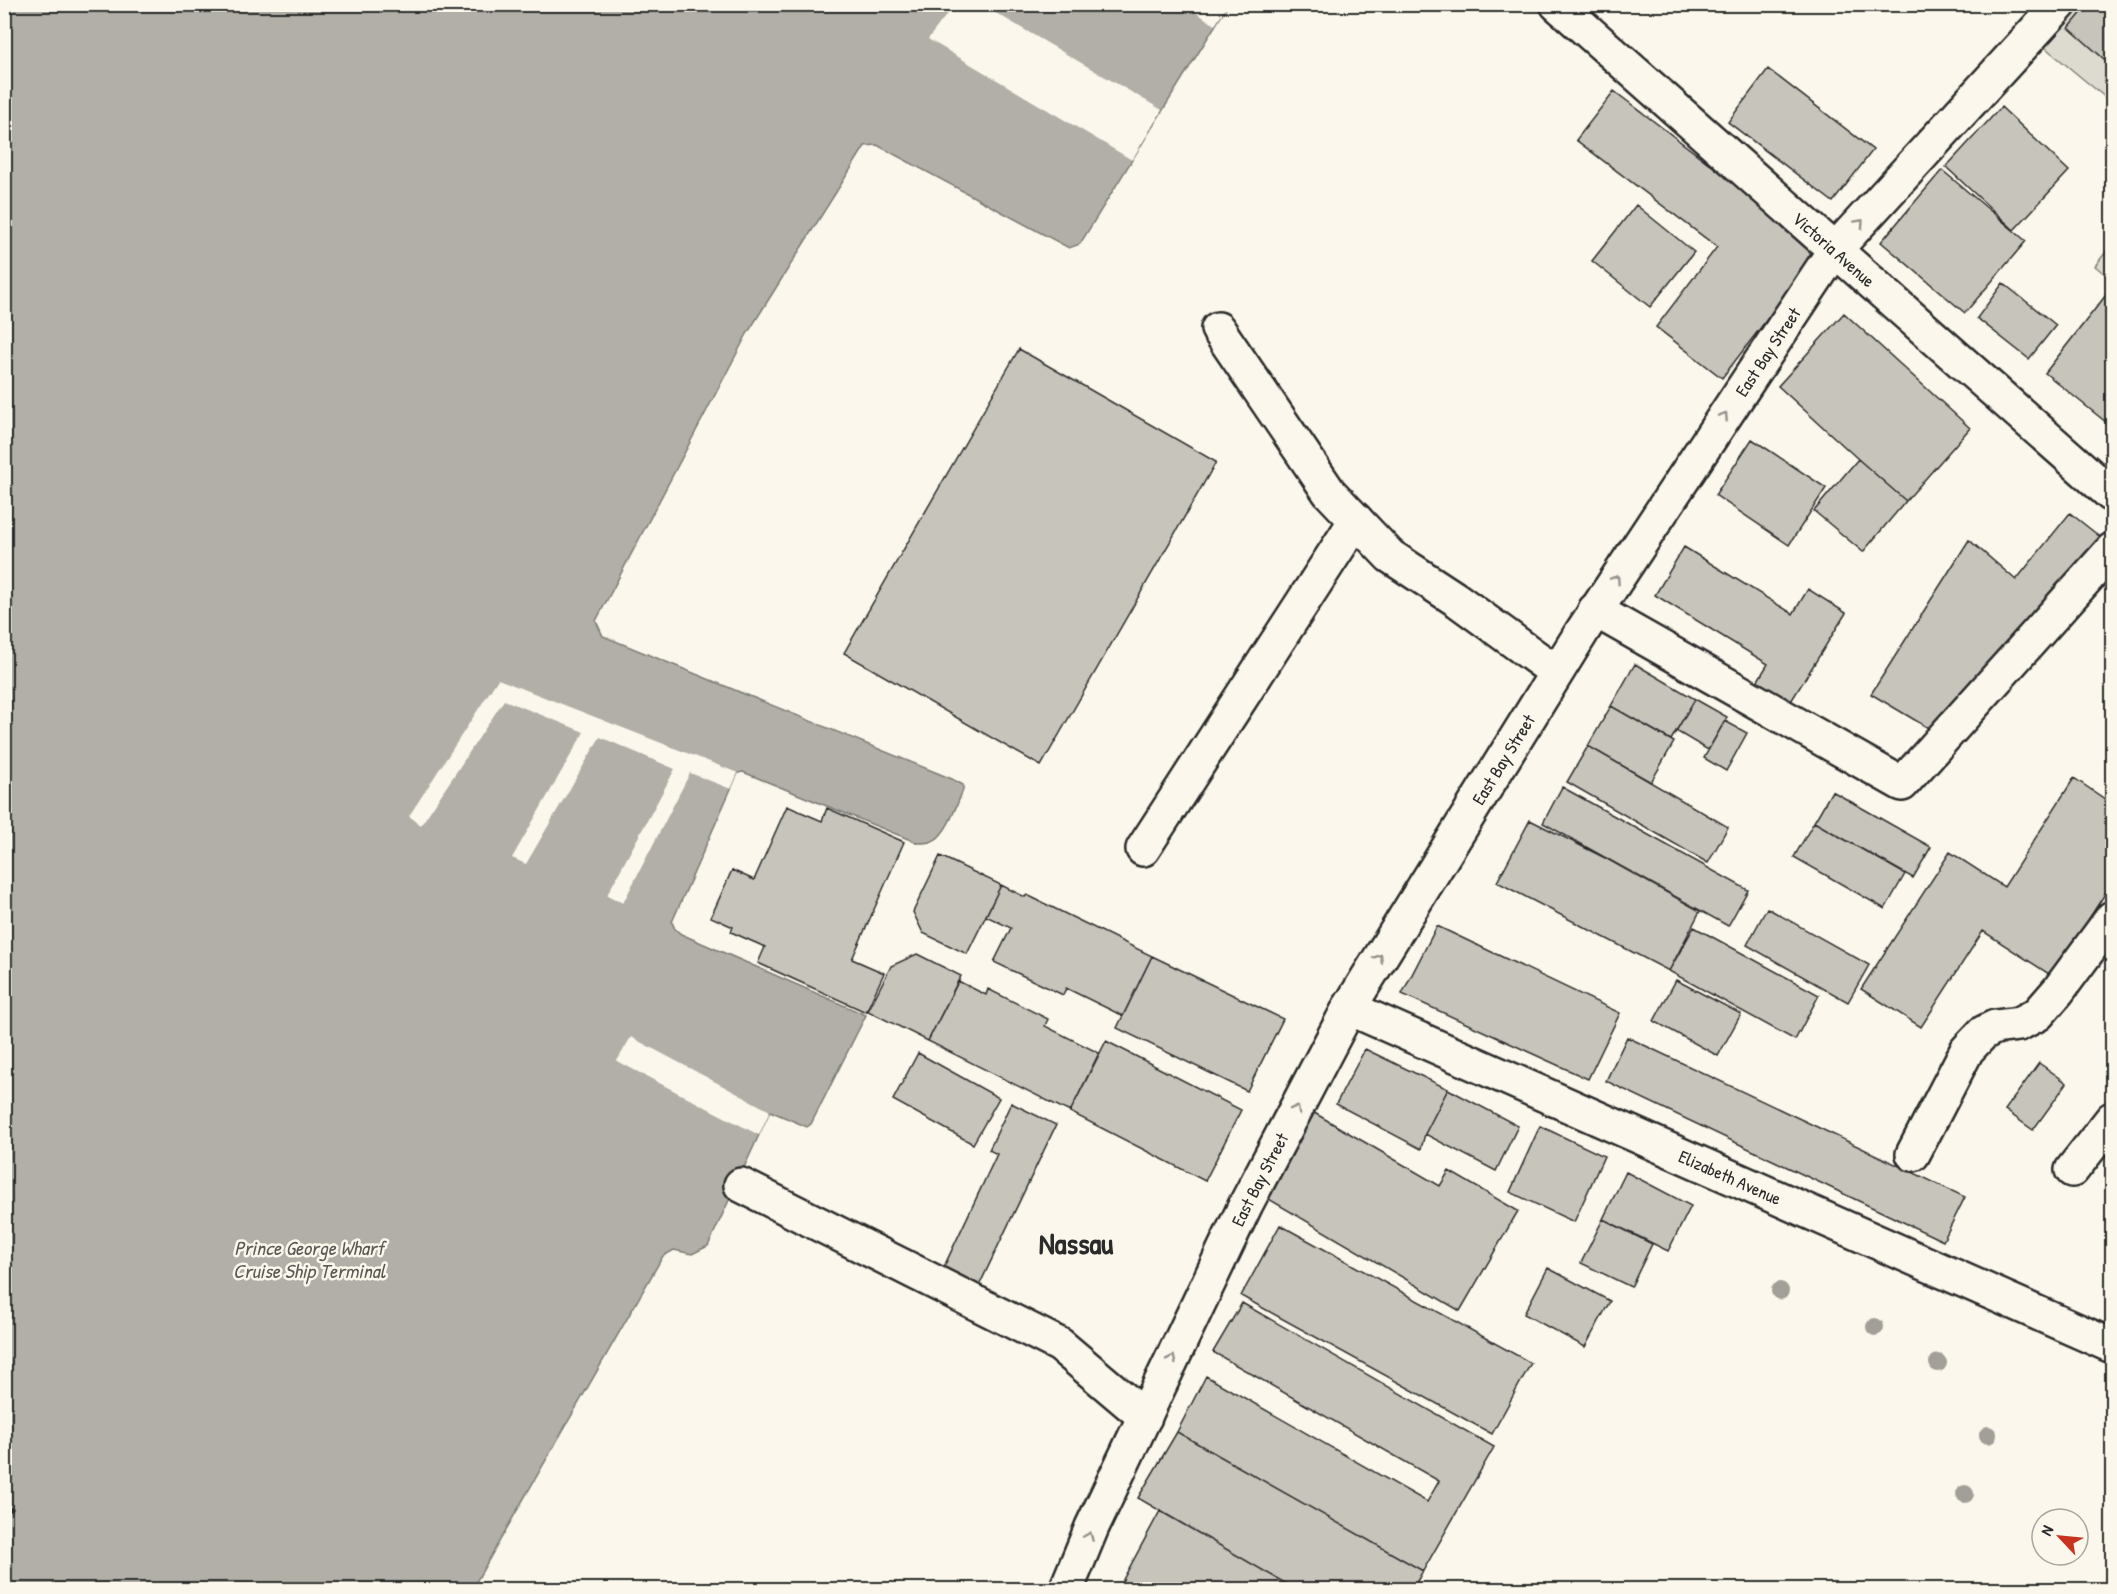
<svg xmlns="http://www.w3.org/2000/svg" width="2117" height="1594" viewBox="0 0 2117 1594" font-family="'Patrick Hand',sans-serif">
	<style>
		.green { fill: #dddad0; stroke: #84827e; stroke-width: 1.5 }
		.water { fill: #b1afa7; stroke: #7b7a75; stroke-width: 1.5 }
		.pier { fill: #fbf7ec }
		.building { fill: #c7c4bc; stroke: #2b2b2b; stroke-width: 1.5 }
		.lines { fill: none; stroke-linecap: round; stroke-linejoin: round }
		.minor-casing { stroke: #2b2b2b; stroke-width: 38 }
		.highway-casing { stroke: #2b2b2b; stroke-width: 38 }
		.path { stroke: #2b2b2b; stroke-width: 4; stroke-dasharray: 4.5 4.5; stroke-linecap: butt }
		.minor { stroke: #fbf7ec; stroke-width: 33 }
		.highway { stroke: #fbf7ec; stroke-width: 33 }
		.tree { fill: #a19f98 }
		.oneway { stroke: #93918c }
		.labels { text-anchor: middle; dominant-baseline: central; stroke-width: 5; stroke-linejoin: round; paint-order: stroke }
		.street-label { font-size: 18px; fill: #2b2b2b; stroke: #fbf7ec }
		.water-label { font-size: 20px; font-style: italic; fill: #5a5956; stroke: #fbf7ec }
		.town-label { font-size: 30px; font-weight: bold; fill: #2b2b2b; stroke: #fbf7ec }
	</style>
	<rect width="100%" height="100%" fill="#fbf7ec"/>
	<filter id="ink" filterUnits="userSpaceOnUse"><feTurbulence type="fractalNoise" baseFrequency=".0167" numOctaves="2"/><feDisplacementMap in="SourceGraphic" scale="12" xChannelSelector="R" yChannelSelector="G"/><feConvolveMatrix kernelMatrix="1 2 1 2 8 2 1 2 1" color-interpolation-filters="sRGB"/></filter>
	<g filter="url(#ink)">
		<path class="green" d="M 2080,5 L 2112,5 L 2112,103 L 2042,45 Z
			M 2112,244 L 2112,280 L 2095,266 Z"/>
		<path class="water" d="M 5,5 L 1228,5 L 1080,244 L 1069,248 L 877,145 L 865,146 L 747,334 L 596,621 L 603,636 L 952,779 L 963,785 L 963,790 C 957,804 947,835 933,841 C 929,843 923,843 918,843 L 743,772 L 738,773 L 672,922 L 675,929 L 681,934 L 866,1015 L 811,1124 L 807,1127 L 770,1111 L 708,1246 L 692,1254 L 674,1250 L 663,1256 L 472,1589 L 5,1590 Z"/>
		<path class="pier" d="M 954,5 L 982,5 L 1162,110 L 1132,160 L 928,39 Z
			M 1185,5 L 1228,5 L 1215,25 Z
			M 498,679 L 738,773 L 731,789 L 690,773 L 623,903 L 607,895 L 675,769 L 600,737 L 526,864 L 512,858 L 584,732 L 504,700 L 421,825 L 409,816 Z
			M 631,1037 L 770,1111 L 759,1135 L 617,1061 Z"/>
		<path class="building" d="M 2089,4 L 2112,4 L 2112,66 L 2069,28 Z
			M 1768,69 L 1873,150 L 1833,202 L 1728,122 Z
			M 1614,91 L 1821,249 L 1722,378 L 1656,327 L 1717,247 L 1576,140 Z
			M 2001,107 L 2069,171 L 2014,230 L 1946,167 Z
			M 1942,170 L 2026,241 L 1965,313 L 1881,242 Z
			M 1636,205 L 1694,252 L 1650,307 L 1592,261 Z
			M 2003,283 L 2056,325 L 2029,359 L 1977,318 Z
			M 2110,290 L 2112,292 L 2112,427 L 2045,373 Z
			M 1844,313 L 1970,428 L 1906,501 L 1858,459 L 1778,386 Z
			M 1019,349 L 1216,462 L 1041,766 L 844,653 Z
			M 1752,439 L 1826,488 L 1789,545 L 1715,495 Z
			M 1858,459 L 1906,501 L 1863,552 L 1814,511 Z
			M 2070,513 L 2108,543 L 1935,732 L 1871,694 L 1969,540 L 2016,580 Z
			M 1684,547 L 1793,614 L 1808,589 L 1846,613 L 1785,711 L 1752,690 L 1768,664 L 1655,595 Z
			M 1635,664 L 1695,699 L 1671,740 L 1611,706 Z
			M 1695,699 L 1727,717 L 1708,750 L 1676,731 Z
			M 1611,706 L 1674,742 L 1651,782 L 1588,746 Z
			M 1725,721 L 1747,733 L 1726,771 L 1704,758 Z
			M 1588,746 L 1728,827 L 1708,863 L 1567,782 Z
			M 2074,778 L 2112,804 L 2112,883 L 2052,976 L 1983,931 L 1921,1027 L 1861,989 L 1950,852 L 2004,887 Z
			M 1562,787 L 1748,890 L 1728,926 L 1543,823 Z
			M 1832,791 L 1931,847 L 1913,878 L 1814,822 Z
			M 787,806 L 822,821 L 827,808 L 904,842 L 852,959 L 884,973 L 866,1012 L 758,963 L 765,947 L 731,932 L 733,927 L 711,917 L 732,870 L 754,880 Z
			M 1530,820 L 1607,859 L 1700,911 L 1669,971 L 1497,882 Z
			M 1814,822 L 1905,874 L 1885,909 L 1794,857 Z
			M 940,856 L 1001,885 L 967,954 L 923,933 L 913,912 Z
			M 1001,885 L 1025,897 L 1027,895 L 1152,956 L 1123,1016 L 1066,988 L 1063,995 L 994,962 L 1011,928 L 986,916 Z
			M 1767,908 L 1869,965 L 1848,1002 L 1747,945 Z
			M 1437,926 L 1620,1013 L 1588,1079 L 1402,994 Z
			M 1694,927 L 1819,995 L 1795,1040 L 1669,971 Z
			M 917,954 L 961,976 L 928,1041 L 868,1011 L 891,966 Z
			M 1152,956 L 1283,1019 L 1247,1091 L 1117,1028 Z
			M 1676,980 L 1741,1014 L 1718,1056 L 1654,1021 Z
			M 958,981 L 986,995 L 988,989 L 1048,1019 L 1045,1026 L 1099,1053 L 1070,1112 L 928,1041 Z
			M 1627,1037 L 1965,1197 L 1943,1241 L 1606,1081 Z
			M 1106,1041 L 1241,1110 L 1205,1181 L 1070,1112 Z
			M 1365,1049 L 1448,1089 L 1425,1134 L 1421,1149 L 1336,1104 Z
			M 918,1053 L 999,1098 L 973,1144 L 893,1100 Z
			M 2039,1063 L 2067,1083 L 2033,1130 L 2005,1110 Z
			M 1448,1089 L 1518,1126 L 1496,1171 L 1425,1134 Z
			M 1011,1103 L 1056,1125 L 978,1288 L 942,1271 L 997,1154 L 989,1150 Z
			M 1311,1111 L 1440,1186 L 1449,1171 L 1518,1211 L 1460,1311 L 1262,1195 Z
			M 1540,1126 L 1604,1156 L 1574,1222 L 1510,1192 Z
			M 1626,1172 L 1691,1206 L 1668,1251 L 1603,1219 Z
			M 1603,1219 L 1652,1244 L 1631,1287 L 1581,1263 Z
			M 1280,1225 L 1531,1363 L 1492,1434 L 1241,1296 Z
			M 1548,1268 L 1610,1301 L 1585,1347 L 1524,1314 Z
			M 1242,1303 L 1494,1447 L 1423,1571 L 1177,1432 L 1206,1376 L 1427,1502 L 1439,1481 L 1213,1352 Z
			M 1177,1432 L 1423,1571 L 1412,1590 L 1297,1590 L 1138,1498 Z
			M 1160,1511 L 1297,1590 L 1124,1590 L 1119,1587 Z"/>
		<g class="lines">
			<g class="minor-casing">
				<g id="minor">
					<path id="s1" d="M 1557,4 L 2112,495"/>
					<path d="M 1218,329 L 1329,492 L 1390,556 L 1457,600 L 1556,672"/>
					<path d="M 1595,610 L 1902,784 L 2112,550"/>
					<path d="M 1143,849 L 1356,520"/>
					<path id="s2" d="M 1349,1008 L 2112,1346"/>
					<path d="M 1913,1154 L 1967,1050 L 1983,1033 L 1995,1027 L 2019,1024 L 2038,1014 L 2058,991 L 2112,918"/>
					<path d="M 2072,1170 L 2112,1119"/>
					<path d="M 741,1185 L 1060,1345 L 1145,1417"/>
				</g>
			</g>
			<g class="highway-casing">
				<g id="highway">
					<path id="s3" d="M 1066,1590 L 1092,1527 L 1246,1204 L 1349,1008 L 1583,630 L 1834,251 L 2060,4"/>
				</g>
			</g>
			<path class="path" d="M 4,1518 L 13,1507"/>
			<use href="#minor" class="minor"/>
			<use href="#highway" class="highway"/>
		</g>
		<g class="tree">
			<circle cx="1780" cy="1291" r="9"/>
			<circle cx="1875" cy="1327" r="9"/>
			<circle cx="1938" cy="1363" r="9"/>
			<circle cx="1988" cy="1435" r="9"/>
			<circle cx="1965" cy="1494" r="9"/>
		</g>
		<defs><path id="oneway-chevron" d="M-2-3.5L2.5 0L-2 3.5" fill="none" stroke-width="1.6" stroke-linecap="round" stroke-linejoin="round" transform="scale(1.5)"/></defs>
		<g class="oneway">
			<use href="#oneway-chevron" transform="translate(1860 223) rotate(-47)"/>
			<use href="#oneway-chevron" transform="translate(1724 416) rotate(-56)"/>
			<use href="#oneway-chevron" transform="translate(1616 579) rotate(-56)"/>
			<use href="#oneway-chevron" transform="translate(1379 958) rotate(-58)"/>
			<use href="#oneway-chevron" transform="translate(1296 1109) rotate(-62)"/>
			<use href="#oneway-chevron" transform="translate(1172 1359) rotate(-64)"/>
			<use href="#oneway-chevron" transform="translate(1089 1536) rotate(-67)"/>
		</g>
	</g>
	<g class="labels">
		<g class="street-label">
			<text stroke="none"><textPath href="#s1" startOffset="370">Victoria Avenue</textPath></text>
			<text stroke="none"><textPath href="#s3" startOffset="1426">East Bay Street</textPath></text>
			<text stroke="none"><textPath href="#s3" startOffset="940">East Bay Street</textPath></text>
			<text stroke="none"><textPath href="#s2" startOffset="417">Elizabeth Avenue</textPath></text>
			<text stroke="none"><textPath href="#s3" startOffset="454">East Bay Street</textPath></text>
		</g>
		<g class="water-label">
			<text x="309" y="1247">Prince George Wharf<tspan x="309" dy="23">Cruise Ship Terminal</tspan></text>
		</g>
		<g class="town-label">
			<text x="1076" y="1243">Nassau</text>
		</g>
	</g>
	<rect width="2117" height="1594" fill="none" stroke="#fbf7ec" stroke-width="24"/>
	<rect x="12" y="12" width="2093" height="1570" fill="none" stroke="#2b2b2b" stroke-width="2" filter="url(#ink)"/>
	<g transform="translate(2060 1537) rotate(296)"><circle r="28" fill="#fbf7ec" stroke="#a8a59f" stroke-width="1.5"/>
	<path d="M0-4.5L10 22L0 15L-10 22Z" fill="#c8321e"/>
	<text y="-9" font-size="16" font-weight="bold" text-anchor="middle" fill="#2b2b2b">N</text>
	</g>
</svg>
